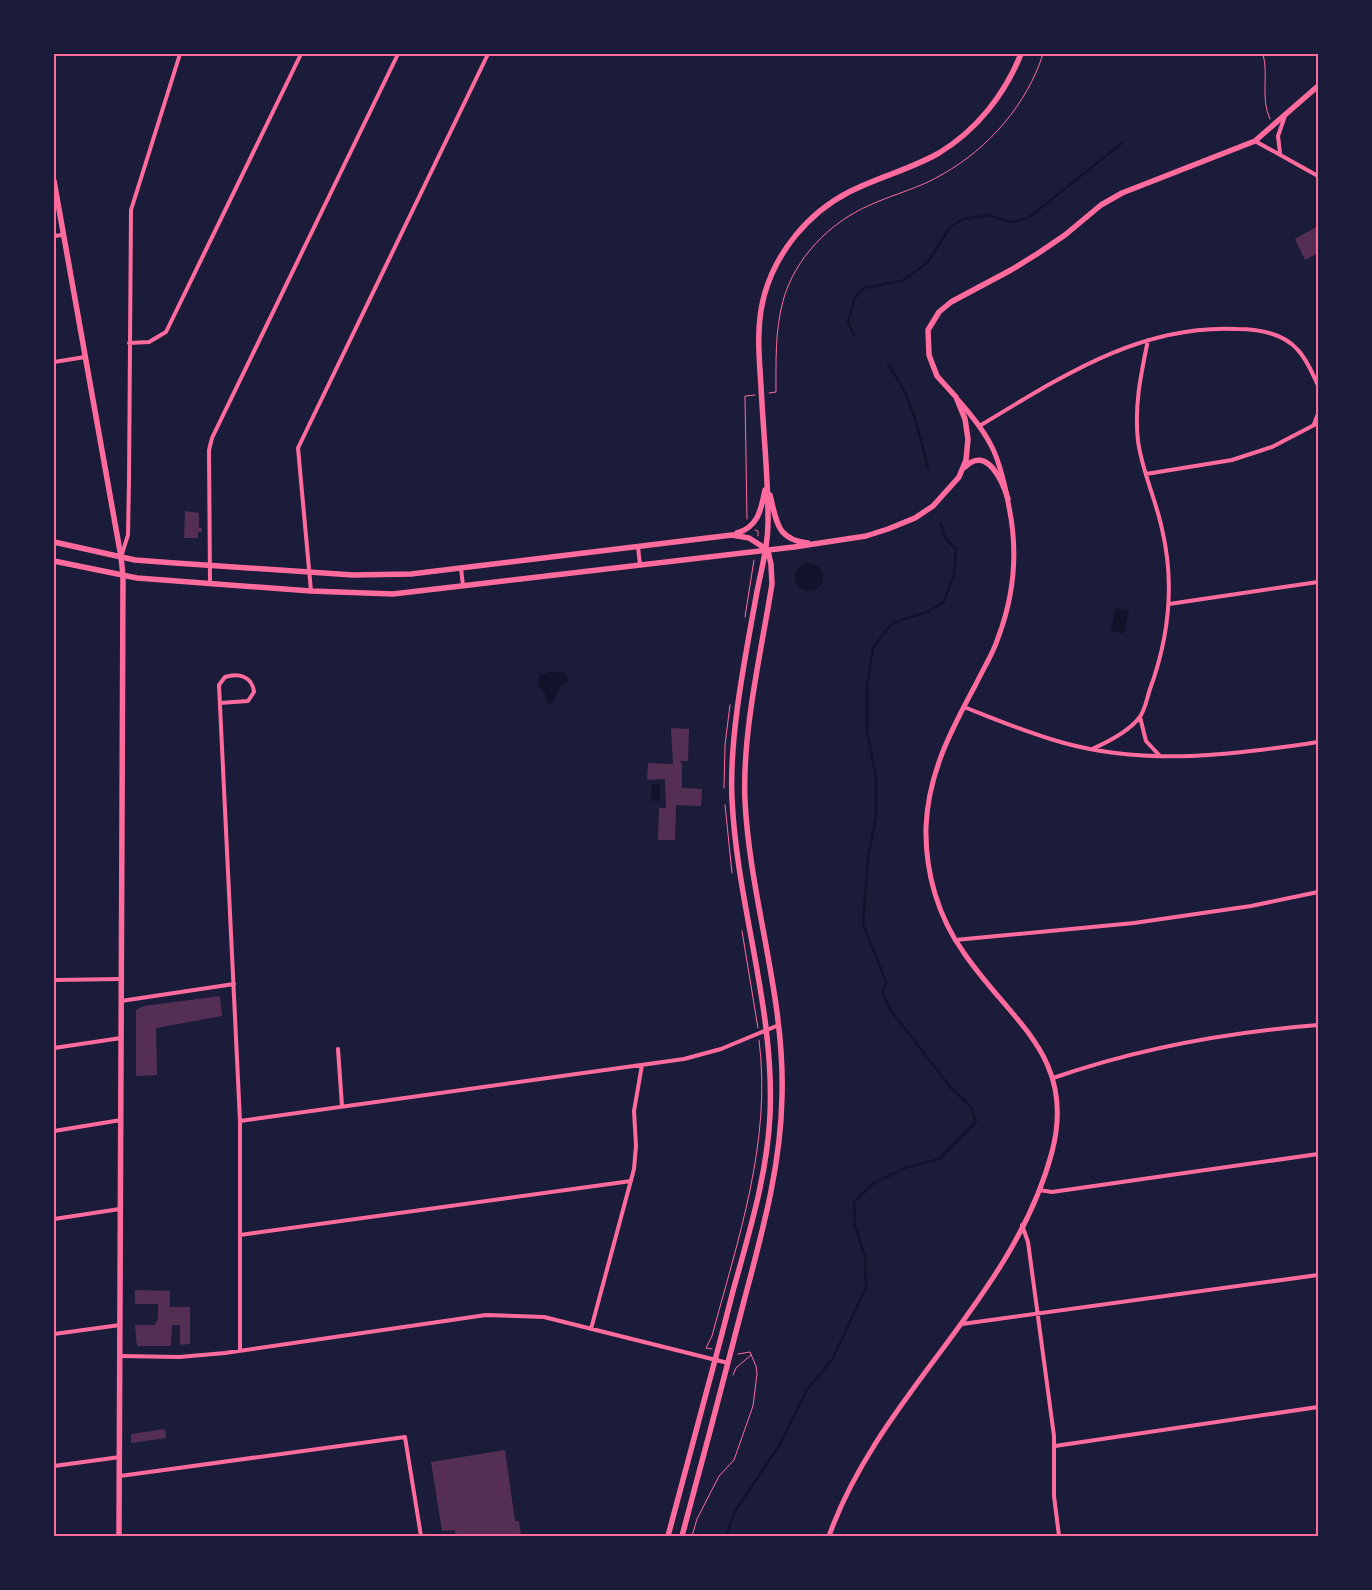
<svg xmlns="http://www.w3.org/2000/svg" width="1372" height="1590" viewBox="0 0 1372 1590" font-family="Karla,sans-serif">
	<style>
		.water { fill: #12122b }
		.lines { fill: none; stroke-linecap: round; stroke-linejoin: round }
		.stream { stroke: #12122b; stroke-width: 2.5 }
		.building { fill: #542f53 }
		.path { stroke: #ff6b9d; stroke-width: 1 }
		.minor { stroke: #ff6b9d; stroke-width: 4 }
		.tertiary { stroke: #ff6b9d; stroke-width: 5 }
		.secondary { stroke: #ff6b9d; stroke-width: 5.5 }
		.neatline { fill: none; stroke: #ff6b9d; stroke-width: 2 }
	</style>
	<rect width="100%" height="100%" fill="#1b1b3a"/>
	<path class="water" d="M795 577a14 14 0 1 1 28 0a14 14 0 1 1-28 0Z
		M 1116,608 L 1129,611 L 1124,634 L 1111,631 Z
		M 551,672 L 563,672 L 569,678 L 567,683 L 560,685 L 553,703 L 547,703 L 545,693 L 537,684 L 540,675 Z
		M 652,784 L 660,784 L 660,801 L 651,801 Z"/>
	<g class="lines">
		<path class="stream" d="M 854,335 L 848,322 L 854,299 L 864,288 L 902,281 L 927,263 L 951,226 L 964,219 L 988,215 L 1011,222 L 1027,219 L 1122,143
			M 888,365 C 912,396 919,432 928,469
			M 726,1536 L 735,1511 L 779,1446 L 806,1391 L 832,1360 L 866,1288 L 865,1257 L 855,1226 L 854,1202 L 874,1183 L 905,1168 L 939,1159 L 976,1122 L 971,1107 L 950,1087 L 890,1009 L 883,994 L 886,982 L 863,924 L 868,857 L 876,817 L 876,777 L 867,731 L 867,686 L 873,648 L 892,623 L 927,612 L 943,603 L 954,575 L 956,549 L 945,538 L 941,523"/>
	</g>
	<path class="building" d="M 1318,226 L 1318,253 L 1305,260 L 1295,239 Z
		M 185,511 L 199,513 L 199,528 L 202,528 L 202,532 L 198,532 L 198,538 L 184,538 Z
		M 671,728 L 689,729 L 688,761 L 680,761 L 682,764 L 682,788 L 702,789 L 701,806 L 676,805 L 675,840 L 658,840 L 659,808 L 666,808 L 665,779 L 647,780 L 648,763 L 673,764 Z
		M 220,996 L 222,1016 L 156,1028 L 157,1075 L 136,1076 L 136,1010 L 144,1006 Z
		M 135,1290 L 170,1291 L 170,1307 L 190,1307 L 190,1344 L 180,1345 L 180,1325 L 172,1325 L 171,1346 L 137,1346 L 135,1325 L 155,1325 L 158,1318 L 158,1304 L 135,1304 Z
		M 165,1429 L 166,1438 L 131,1443 L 131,1434 Z
		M 505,1450 L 515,1521 L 519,1521 L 521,1536 L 457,1536 L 454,1530 L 442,1531 L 431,1462 Z"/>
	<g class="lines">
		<path class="path" d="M 1263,54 C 1269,76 1260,98 1270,119
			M 769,393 L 776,392 C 776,362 775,330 783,301 C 794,259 830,222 870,205 C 894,194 920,188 943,174 C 989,148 1027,104 1043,54
			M 747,519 L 745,396 L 755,395
			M 755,530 L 758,531 L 758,536
			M 745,617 L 754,560
			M 724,788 L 725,745 L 730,705
			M 725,805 L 732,873
			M 742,931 L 758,1028
			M 712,1349 L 706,1348 L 712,1336 C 738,1239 772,1141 759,1040
			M 733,1375 L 736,1368 L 751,1355
			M 692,1536 L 697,1519 L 719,1476 L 734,1460 L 753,1406 L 757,1374 L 756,1366 L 750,1352 L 738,1354"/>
		<path class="minor" d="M 1255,141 L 1318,176
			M 1280,153 L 1278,136 L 1285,116
			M 54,236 L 63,235
			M 129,343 L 149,342 L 166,332 L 301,54
			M 54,362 L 85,357
			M 1314,424 L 1318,414
			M 981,425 C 1061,377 1140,324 1237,329 C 1259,329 1282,333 1297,349 C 1307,359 1312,373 1318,385
			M 1146,474 L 1232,460 L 1272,447 L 1318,423
			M 638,547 L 640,565
			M 121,557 L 128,535 L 129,481 L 131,210 L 180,54
			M 461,568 L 463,586
			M 210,583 L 209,450 L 212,438 L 398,54
			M 311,591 L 298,448 L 488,54
			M 1169,604 L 1318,582
			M 220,703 L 248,701 L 254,692 C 252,676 239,673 225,677 L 219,685 L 240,1121 L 240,1350
			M 964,707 C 997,720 1030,734 1064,743 C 1148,766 1234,755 1318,742
			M 1140,717 L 1146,741 L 1160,756
			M 1092,749 C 1108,742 1128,732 1139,718 C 1145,711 1147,698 1150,689 C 1169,637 1175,584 1162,529 C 1156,500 1142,471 1138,441 C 1134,406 1141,374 1148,340
			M 955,940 L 1134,923 L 1251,906 L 1318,892
			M 54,980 L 121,979
			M 121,1001 L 234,984
			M 54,1048 L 121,1038
			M 338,1049 L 342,1106
			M 1053,1078 C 1139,1048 1228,1032 1318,1025
			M 240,1121 L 684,1059 L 721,1049 L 779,1025
			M 54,1131 L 121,1120
			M 1039,1190 L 1052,1192 L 1318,1154
			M 54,1219 L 120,1209
			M 1022,1225 L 1028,1242 L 1054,1436 L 1054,1496 L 1059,1536
			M 240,1235 L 631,1181
			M 962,1324 L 1318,1275
			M 591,1329 L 634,1169 L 636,1146 L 634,1111 L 642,1065
			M 54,1334 L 120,1325
			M 120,1356 L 179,1357 L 225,1353 L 486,1315 L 544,1317 L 728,1363
			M 1055,1446 L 1318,1407
			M 54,1466 L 120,1457
			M 120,1476 L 405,1437 L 421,1536"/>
		<path class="tertiary" d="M 829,1536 C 879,1395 1013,1299 1052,1152 C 1077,1056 1011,1022 964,953 C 938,917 925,872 926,827 C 928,774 951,730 976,684 C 983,669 993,654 998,638 C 1014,596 1018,551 1009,507 C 1000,457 992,438 958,400"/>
		<path class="secondary" d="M 54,181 L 121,557 L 123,576 L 119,1536
			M 965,467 C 987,445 1003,482 1008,499
			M 770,495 C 777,522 776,539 808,543
			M 737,533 C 758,527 761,510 765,490
			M 54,542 L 135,560 L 175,563 L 353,575 L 411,574 L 732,535 L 749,538 L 768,550
			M 54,561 L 137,578 L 311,591 L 393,594 L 794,547 L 866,536 L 888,529 L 915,518 L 933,506 L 959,477 L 966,460 L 968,439 L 965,419 L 956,397 L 937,376 L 929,355 L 928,330 L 939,312 L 951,302 L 1011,270 L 1037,254 L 1065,235 L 1101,205 L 1122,193 L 1255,141 L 1318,86
			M 668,1536 C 690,1455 712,1373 733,1291 C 749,1233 767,1176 770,1115 C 775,1008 737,906 732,799 C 729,737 745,658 756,597 C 761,569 769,545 768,516 C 768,473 763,429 761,386 C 759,356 756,326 764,296 C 776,252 808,213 849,192 C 879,177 911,169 939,153 C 977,130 1005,94 1021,54
			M 682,1536 C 703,1458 724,1379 744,1301 C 762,1233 781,1166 782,1096 C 785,996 750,900 745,801 C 742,732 761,653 772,584 L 771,564 L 768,551"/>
	</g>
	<rect width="1372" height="1590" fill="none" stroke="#1b1b3a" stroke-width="110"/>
	<rect x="55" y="55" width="1262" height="1480" class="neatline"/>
</svg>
